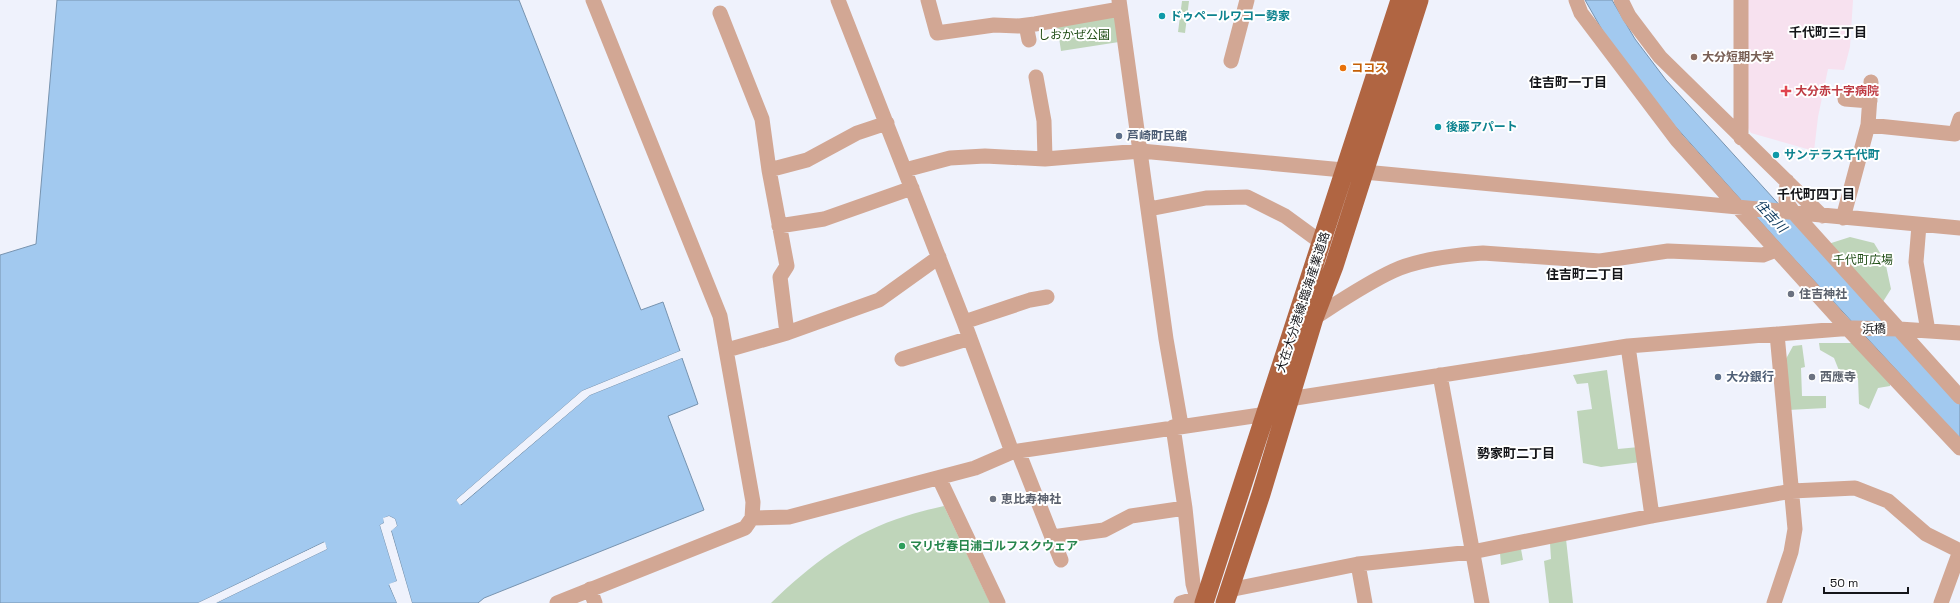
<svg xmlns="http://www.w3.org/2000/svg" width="1960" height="603" viewBox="0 0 1960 603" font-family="'Space Grotesk','Noto Sans JP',sans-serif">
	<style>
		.medical { fill: #f7e1ef }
		.green { fill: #bfd5ba }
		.water { fill: #a2c9ef; stroke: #7793af }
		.pier { fill: #eff2fc }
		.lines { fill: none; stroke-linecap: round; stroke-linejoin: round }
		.minor { stroke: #d2a794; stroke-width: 15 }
		.major { stroke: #b06542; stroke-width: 19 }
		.culture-dot { fill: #0f9aa8; stroke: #fff; stroke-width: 1.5 }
		.education-dot { fill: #8d6e63; stroke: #fff; stroke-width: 1.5 }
		.food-dot { fill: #e8710a; stroke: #fff; stroke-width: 1.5 }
		.health-dot { fill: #e0444e; stroke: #fff; stroke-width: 1.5 }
		.service-dot { fill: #5c6f8a; stroke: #fff; stroke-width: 1.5 }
		.worship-dot { fill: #6b7280; stroke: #fff; stroke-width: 1.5 }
		.leisure-dot { fill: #2e9e5b; stroke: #fff; stroke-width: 1.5 }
		.labels { text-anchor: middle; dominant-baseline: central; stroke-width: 4; stroke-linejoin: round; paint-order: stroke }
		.culture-label { font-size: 12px; font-weight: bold; fill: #0d838f; stroke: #fff; text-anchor: start }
		.park-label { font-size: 12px; fill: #204d16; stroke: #fff }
		.education-label { font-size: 12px; font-weight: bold; fill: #785e54; stroke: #fff; text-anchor: start }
		.food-label { font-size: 12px; font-weight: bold; fill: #c56008; stroke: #fff; text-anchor: start }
		.health-label { font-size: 12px; font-weight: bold; fill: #be3a42; stroke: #fff; text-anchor: start }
		.service-label { font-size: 12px; font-weight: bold; fill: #4e5e75; stroke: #fff; text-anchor: start }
		.worship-label { font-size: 12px; font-weight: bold; fill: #5b616d; stroke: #fff; text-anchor: start }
		.street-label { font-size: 12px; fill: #141519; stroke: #fff }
		.leisure-label { font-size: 12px; font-weight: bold; fill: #27864d; stroke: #fff; text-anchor: start }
		.neighbourhood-label { font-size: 13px; font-weight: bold; fill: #141519; stroke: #fff }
		.water-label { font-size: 13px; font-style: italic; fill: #09365a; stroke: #fff }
	</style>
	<rect width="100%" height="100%" fill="#eff2fc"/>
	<path class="medical" d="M 1748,0 L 1853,0 L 1850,47 L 1844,70 L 1828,69 L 1818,117 L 1814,151 L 1751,133 L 1748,128 Z"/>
	<path class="green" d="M 1182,1 L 1189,1 L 1185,33 L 1178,32 Z
		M 1113,15 L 1116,19 L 1119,42 L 1061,51 L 1057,24 Z
		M 1850,237 L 1874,243 L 1885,261 L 1891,289 L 1881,305 L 1825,245 Z
		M 1819,343 L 1858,343 L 1890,378 L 1890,386 L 1878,388 L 1869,409 L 1859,404 L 1858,378 L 1840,373 L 1834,358 L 1820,350 Z
		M 1802,345 L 1805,367 L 1801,368 L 1802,396 L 1826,396 L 1826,408 L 1788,410 L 1781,368 L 1793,346 Z
		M 1607,370 L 1618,449 L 1639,447 L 1641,462 L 1601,467 L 1583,463 L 1577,411 L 1592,409 L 1588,383 L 1577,384 L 1573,375 Z
		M 944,506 L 990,603 L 771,603 C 810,565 853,532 906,516 C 918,512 931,509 944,506 Z
		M 1566,539 L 1573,603 L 1549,603 L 1544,561 L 1551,559 L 1550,543 Z
		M 1521,549 L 1523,560 L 1501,565 L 1500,553 Z"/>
	<path class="water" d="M 57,0 L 519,0 L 641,310 L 663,302 L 680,351 L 582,391 L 456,500 L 461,505 L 590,395 L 682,358 L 698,404 L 668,416 L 704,510 L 484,598 L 478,603 L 412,603 L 391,530 L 397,526 L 395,519 L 389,516 L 384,518 L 384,523 L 380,525 L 397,581 L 389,585 L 397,603 L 216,603 L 327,549 L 324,542 L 198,603 L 0,603 L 0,255 L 36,244 Z
		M 1585,0 L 1612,0 L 1635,39 L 1666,80 L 1960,404 L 1960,439 L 1783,247 L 1674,125 L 1605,35 Z"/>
	<path class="pier" d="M 680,351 L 681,353 L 584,393 L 459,500 L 461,502 L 588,394 L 682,356 L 682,358 L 590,395 L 460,505 L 456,500 L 582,391 Z
		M 389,516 L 395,519 L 397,526 L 391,531 L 412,603 L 410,603 L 389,531 L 395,525 L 393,521 L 389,518 L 386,519 L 386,524 L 383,526 L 399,581 L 392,586 L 399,603 L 397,603 L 389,584 L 397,581 L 380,525 L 384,523 L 383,518 Z
		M 325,542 L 327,549 L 216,603 L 214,603 L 325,548 L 324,545 L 203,603 L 198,603 Z"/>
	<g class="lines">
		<path class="minor" d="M 838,0 L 964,322 L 1012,452
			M 928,0 L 937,33 L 994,25 L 1019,26 L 1035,24 L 1120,9
			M 1119,0 L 1166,339 L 1181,425
			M 1576,0 L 1581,13 L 1677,140 L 1848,329 L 1960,448
			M 1621,0 L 1629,16 L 1660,57 L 1822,216
			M 1741,0 L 1741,138
			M 720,13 L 762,119 L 769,170 L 787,266 L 780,277 L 787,333
			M 1026,25 L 1029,40
			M 1231,61 L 1247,0
			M 1036,77 L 1044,121 L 1045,159
			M 1845,99 L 1870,101
			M 1868,125 L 1955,134 L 1960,119
			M 769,170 L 807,160 L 857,133 L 887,123
			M 905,170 L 950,158 L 985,156 L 1045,159 L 1141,151 L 1960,228
			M 1787,181 L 1786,202 L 1794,213 L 1960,397
			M 1149,209 L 1206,198 L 1247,197 L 1285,216 L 1322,243
			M 1843,218 L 1868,125 L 1871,82
			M 1919,225 L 1916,262 L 1928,331
			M 779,226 L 824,219 L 912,188
			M 1314,318 C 1339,302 1365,284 1393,271 C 1416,260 1456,255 1483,253 L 1600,261 L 1668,251 L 1763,255 L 1776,250
			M 964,322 L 1030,300 L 1047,297
			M 1628,346 L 1652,516
			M 727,350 L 787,333 L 879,300 L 939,257
			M 902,359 L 970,338
			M 1440,375 L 1482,603
			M 1173,427 L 1185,508 L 1193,584 L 1197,598
			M 1018,451 L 1061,560
			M 939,478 L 998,603
			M 752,518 L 789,517 L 975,468 L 1012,452 L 1267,414 L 1289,399 L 1628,346 L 1853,328 L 1899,329 L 1960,333
			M 1052,537 L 1104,530 L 1131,516 L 1185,508
			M 1358,564 L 1365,603
			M 590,589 L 595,603
			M 1229,590 L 1358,564 L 1472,552 L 1652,516 L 1792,491 L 1855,488 L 1888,501 L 1926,534 L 1960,551
			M 557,603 L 745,528 L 752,518 L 753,502 L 720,316 L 593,0
			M 1181,603 L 1205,596
			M 1774,603 L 1791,552 L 1795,529 L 1777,334
			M 1941,603 L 1960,551"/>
		<path class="major" d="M 1204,603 L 1400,0
			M 1225,603 L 1261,494 L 1314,318 L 1334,266 L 1419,0"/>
	</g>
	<g class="culture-dot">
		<circle cx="1162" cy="16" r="4"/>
		<circle cx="1438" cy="127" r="4"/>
		<circle cx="1776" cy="155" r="4"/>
	</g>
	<circle class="education-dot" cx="1694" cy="57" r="4"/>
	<circle class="food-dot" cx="1343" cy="68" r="4"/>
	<path class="health-dot" d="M1784 85h4v4h4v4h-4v4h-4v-4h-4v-4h4z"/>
	<g class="service-dot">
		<circle cx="1119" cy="136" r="4"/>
		<circle cx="1718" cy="377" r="4"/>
	</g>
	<g class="worship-dot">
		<circle cx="1791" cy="294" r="4"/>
		<circle cx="1812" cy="377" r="4"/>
		<circle cx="993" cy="499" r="4"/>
	</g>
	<circle class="leisure-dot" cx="902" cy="546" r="4"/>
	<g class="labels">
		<g class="culture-label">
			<text x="1170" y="16">ドゥペールワコー勢家</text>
			<text x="1446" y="127">後藤アパート</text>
			<text x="1784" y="155">サンテラス千代町</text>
		</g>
		<g class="park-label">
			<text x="1074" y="35">しおかぜ公園</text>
			<text x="1863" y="260">千代町広場</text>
		</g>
		<g class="education-label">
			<text x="1702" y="57">大分短期大学</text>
		</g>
		<g class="food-label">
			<text x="1351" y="68">ココス</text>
		</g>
		<g class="health-label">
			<text x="1795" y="91">大分赤十字病院</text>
		</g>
		<g class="service-label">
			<text x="1127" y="136">芦崎町民館</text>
			<text x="1726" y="377">大分銀行</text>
		</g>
		<g class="worship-label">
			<text x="1799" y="294">住吉神社</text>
			<text x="1820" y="377">西應寺</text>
			<text x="1001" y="499">恵比寿神社</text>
		</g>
		<g class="street-label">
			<text transform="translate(1303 302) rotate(-72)">大在大分港線;臨海産業道路</text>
			<text x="1874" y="329">浜橋</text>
		</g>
		<g class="leisure-label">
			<text x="910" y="546">マリゼ春日浦ゴルフスクウェア</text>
		</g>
		<g class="neighbourhood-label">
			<text x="1828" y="32">千代町三丁目</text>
			<text x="1568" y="82">住吉町一丁目</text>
			<text x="1816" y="194">千代町四丁目</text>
			<text x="1585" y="274">住吉町二丁目</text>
			<text x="1516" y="453">勢家町二丁目</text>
		</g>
		<g class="water-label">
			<text transform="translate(1771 216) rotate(47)">住吉川</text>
		</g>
	</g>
	<path d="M1824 587v6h84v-6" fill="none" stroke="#141519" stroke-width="2"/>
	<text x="1830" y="587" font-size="12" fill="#141519" stroke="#ffffff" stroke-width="3" paint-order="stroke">50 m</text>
</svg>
